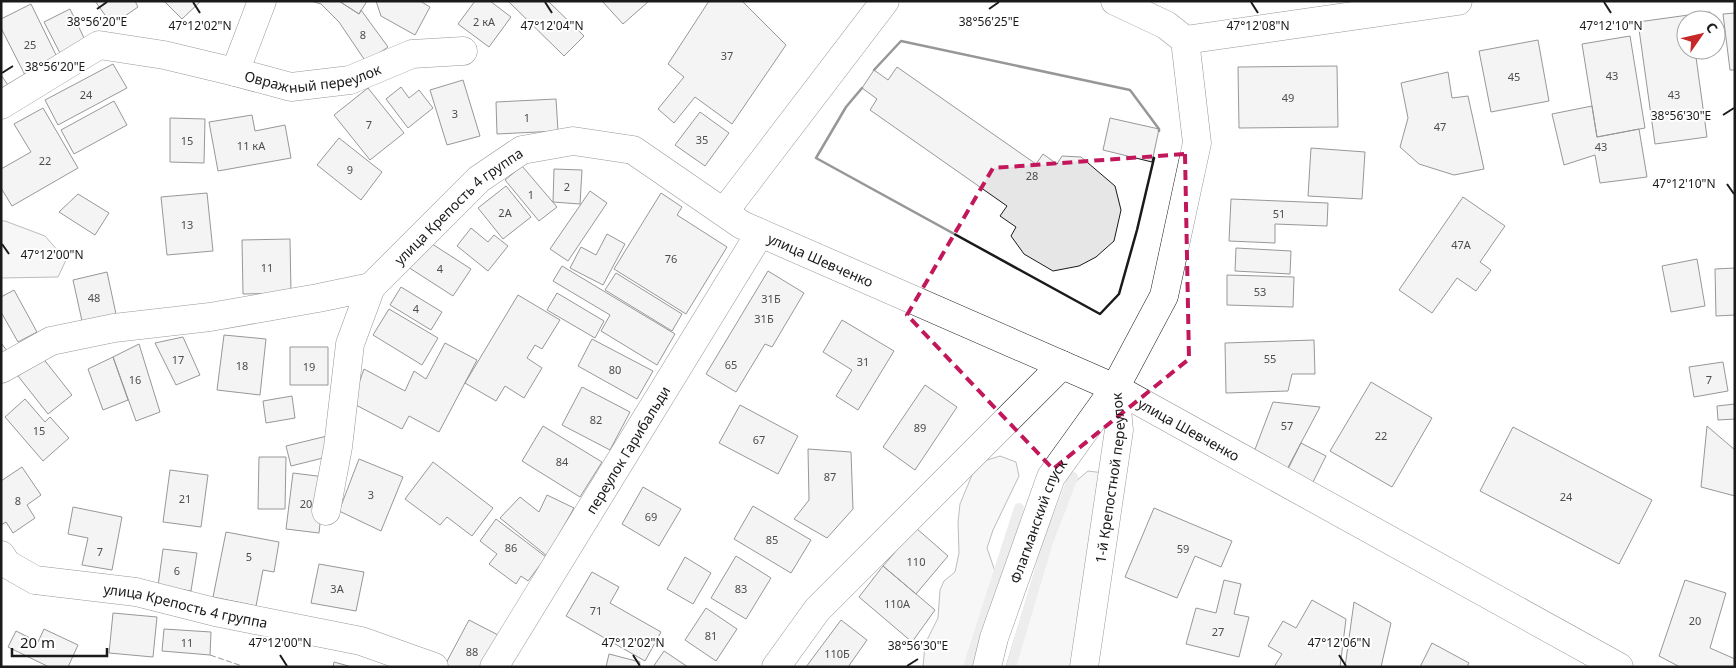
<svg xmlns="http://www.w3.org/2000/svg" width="1736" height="668" viewBox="0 0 1736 668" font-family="'Noto Sans',sans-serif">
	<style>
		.built { fill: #ededed; stroke: #6a6a6a }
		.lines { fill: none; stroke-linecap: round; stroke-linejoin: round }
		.stream { stroke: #d7d7d7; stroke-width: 10 }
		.building { fill: #e6e6e6; stroke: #1a1a1a }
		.minor-casing { stroke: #1a1a1a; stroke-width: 29 }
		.tertiary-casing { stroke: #1a1a1a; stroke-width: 29 }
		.minor { stroke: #fff; stroke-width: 28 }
		.tertiary { stroke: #fff; stroke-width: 28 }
		.fence { stroke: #1a1a1a; stroke-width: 1; stroke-dasharray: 6 2.5; stroke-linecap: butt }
		.wall { stroke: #1a1a1a; stroke-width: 2.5 }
		.marked { fill: none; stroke: #c2185b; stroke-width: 4; stroke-dasharray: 10 6; stroke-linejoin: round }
		.ticks { fill: none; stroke: #1a1a1a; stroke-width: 2 }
		.labels { text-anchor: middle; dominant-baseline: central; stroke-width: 4; stroke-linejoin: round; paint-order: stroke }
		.number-label { font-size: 11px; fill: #4d4d4d }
		.street-label { font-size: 14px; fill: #1a1a1a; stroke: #fff }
		.ticks-label { font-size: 12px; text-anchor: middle; fill: #1a1a1a; stroke: #fff; stroke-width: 4; stroke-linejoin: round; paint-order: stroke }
	</style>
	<rect width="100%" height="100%" fill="#fff"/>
	<path class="built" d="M 1,221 L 5,221 L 45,236 L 66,260 L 58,277 L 1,278 Z
		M 1000,456 L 1016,462 L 1019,476 L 993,530 L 987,548 L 998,580 L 989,603 L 989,619 L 974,667 L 923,667 L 925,644 L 938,618 L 940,590 L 944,581 L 955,572 L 959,553 L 958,522 L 960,504 L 972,475 L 984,461 Z
		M 1088,471 L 1112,474 L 1071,667 L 1006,667 L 1049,527 L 1069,487 Z"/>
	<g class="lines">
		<path class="stream" d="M 968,667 L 1019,508
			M 1011,667 L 1047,545 L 1073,477"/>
	</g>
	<path class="building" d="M 95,1 L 135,1 L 138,7 L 112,25 Z
		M 164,1 L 201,1 L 182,19 Z
		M 311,1 L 339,1 L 359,14 L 361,10 L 388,47 L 366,62 L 339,22 L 321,4 Z
		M 339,1 L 367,1 L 359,14 Z
		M 376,1 L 420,1 L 430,7 L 415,35 L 381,16 Z
		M 475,1 L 490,1 L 511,17 L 489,47 L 458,24 Z
		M 508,1 L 548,1 L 584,36 L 564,56 Z
		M 602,1 L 649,1 L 623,24 Z
		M 709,1 L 742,1 L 786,45 L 732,124 L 695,97 L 674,123 L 658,109 L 684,77 L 668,64 Z
		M 31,4 L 58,59 L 25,75 L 1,28 L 1,19 Z
		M 70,9 L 86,42 L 61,55 L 44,22 Z
		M 1710,12 L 1712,20 L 1686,20 L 1686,50 L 1695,50 L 1707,137 L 1655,144 L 1638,22 Z
		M 1735,13 L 1735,70 L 1730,70 L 1723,14 Z
		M 1630,36 L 1645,128 L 1597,137 L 1582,44 Z
		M 1538,40 L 1549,101 L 1491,112 L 1479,51 Z
		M 113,64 L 127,88 L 58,125 L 45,100 Z
		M 1337,66 L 1338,127 L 1239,128 L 1238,67 Z
		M 897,67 L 1036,164 L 1043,154 L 1057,164 L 1062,156 L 1081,157 L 1115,186 L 1121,210 L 1114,241 L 1096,257 L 1079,266 L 1053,271 L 1024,254 L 1011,236 L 1016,227 L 1000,216 L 1007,206 L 870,110 L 877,99 L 862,88 L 874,70 L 888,80 Z
		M 1448,72 L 1452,98 L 1468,96 L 1484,169 L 1454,175 L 1419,164 L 1400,147 L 1408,118 L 1401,83 Z
		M 1,75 L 8,85 L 1,89 Z
		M 463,80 L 480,136 L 447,145 L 430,90 Z
		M 401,87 L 409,98 L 419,90 L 433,108 L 408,128 L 386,99 Z
		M 368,88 L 404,133 L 370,160 L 334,115 Z
		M 556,99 L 558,131 L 497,134 L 496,102 Z
		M 114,101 L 127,125 L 74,154 L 61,130 Z
		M 1592,106 L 1597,137 L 1639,129 L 1647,177 L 1600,183 L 1595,155 L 1564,165 L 1552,114 Z
		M 43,108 L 78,168 L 12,206 L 1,188 L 1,169 L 31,152 L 14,124 Z
		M 700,112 L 729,133 L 705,166 L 675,145 Z
		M 252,115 L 255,131 L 285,125 L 291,158 L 218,171 L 209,122 Z
		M 170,118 L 205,119 L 204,163 L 170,162 Z
		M 1110,118 L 1159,129 L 1152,162 L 1103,150 Z
		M 339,138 L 382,172 L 361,200 L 317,165 Z
		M 1311,148 L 1365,152 L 1362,199 L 1308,196 Z
		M 522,166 L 557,207 L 539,221 L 505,180 Z
		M 554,169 L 582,170 L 580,204 L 553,202 Z
		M 506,186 L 531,217 L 503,239 L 478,208 Z
		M 590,191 L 607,203 L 568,261 L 550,249 Z
		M 207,193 L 213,251 L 167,255 L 161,197 Z
		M 661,193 L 682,207 L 677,215 L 727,247 L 686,314 L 614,269 Z
		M 78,194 L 109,213 L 95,235 L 59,212 Z
		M 1463,197 L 1505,226 L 1480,262 L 1491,270 L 1476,291 L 1457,278 L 1432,313 L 1399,290 Z
		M 1231,199 L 1328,203 L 1327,226 L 1275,224 L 1275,243 L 1229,241 Z
		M 471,228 L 488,242 L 494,235 L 508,246 L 488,271 L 457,246 Z
		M 607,234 L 625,244 L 603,285 L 570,268 L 581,247 L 596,255 Z
		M 290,239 L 291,293 L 243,294 L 242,240 Z
		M 426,240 L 471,269 L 453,296 L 408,267 Z
		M 1236,248 L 1291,251 L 1290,274 L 1235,271 Z
		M 1697,259 L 1705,306 L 1671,312 L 1662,266 Z
		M 562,266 L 675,334 L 657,365 L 601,331 L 610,315 L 553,281 Z
		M 1735,268 L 1735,315 L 1716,316 L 1715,269 Z
		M 768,271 L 804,293 L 772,347 L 765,344 L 736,392 L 706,374 Z
		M 107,272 L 116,314 L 82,321 L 73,280 Z
		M 616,273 L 682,314 L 672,331 L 605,290 Z
		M 1227,275 L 1294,277 L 1293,307 L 1227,305 Z
		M 401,287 L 442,312 L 431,330 L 390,305 Z
		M 14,290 L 37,332 L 18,342 L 1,312 L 1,297 Z
		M 557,293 L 604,321 L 595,338 L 547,310 Z
		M 518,295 L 560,320 L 542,349 L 535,345 L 527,358 L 542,368 L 524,398 L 505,386 L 496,401 L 465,383 Z
		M 389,309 L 438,338 L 422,365 L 373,335 Z
		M 842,320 L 894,351 L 858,410 L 836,396 L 852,370 L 823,352 Z
		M 224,335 L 266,339 L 260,395 L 217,390 Z
		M 183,337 L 200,375 L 176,385 L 155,343 Z
		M 592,339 L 653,371 L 637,399 L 578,366 Z
		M 1314,340 L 1315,374 L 1292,374 L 1288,391 L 1226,393 L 1225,343 Z
		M 1,343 L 8,352 L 1,358 Z
		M 445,343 L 477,360 L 439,432 L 409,416 L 402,429 L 352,403 L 364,369 L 405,391 L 414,371 L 426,379 Z
		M 139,344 L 160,412 L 136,421 L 113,357 Z
		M 290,347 L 328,347 L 328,385 L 290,385 Z
		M 42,357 L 72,395 L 48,414 L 18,376 Z
		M 113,357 L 128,400 L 103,410 L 88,369 Z
		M 1723,362 L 1728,391 L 1694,397 L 1689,367 Z
		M 1371,382 L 1432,418 L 1392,487 L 1330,451 Z
		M 925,385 L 957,407 L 915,470 L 883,447 Z
		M 582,387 L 630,412 L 610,450 L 562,425 Z
		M 292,396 L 295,418 L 266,423 L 263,401 Z
		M 25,399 L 45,422 L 50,417 L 69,438 L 43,461 L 5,417 Z
		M 1273,402 L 1320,407 L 1286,471 L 1254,452 Z
		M 1735,404 L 1735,419 L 1718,420 L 1717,406 Z
		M 740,405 L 798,436 L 778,474 L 719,443 Z
		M 543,426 L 602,462 L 580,497 L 522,461 Z
		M 1707,426 L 1735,450 L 1735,496 L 1701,487 Z
		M 1513,427 L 1652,500 L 1619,564 L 1480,491 Z
		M 327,436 L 331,456 L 291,466 L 286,446 Z
		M 1301,443 L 1326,456 L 1313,482 L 1288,469 Z
		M 808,449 L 851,452 L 853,509 L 827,538 L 794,519 L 809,500 Z
		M 259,457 L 286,457 L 285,509 L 258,509 Z
		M 359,459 L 403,477 L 381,531 L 339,511 Z
		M 433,462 L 493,508 L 472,536 L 447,517 L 440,525 L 405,499 Z
		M 22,467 L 41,495 L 27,505 L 35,518 L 13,533 L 6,522 L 1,525 L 1,481 Z
		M 170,470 L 208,475 L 201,527 L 163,522 Z
		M 293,473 L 325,477 L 319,533 L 286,529 Z
		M 643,487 L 681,509 L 659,546 L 622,524 Z
		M 547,495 L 574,508 L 547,556 L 500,518 L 520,497 L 539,512 Z
		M 753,506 L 811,540 L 791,573 L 734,539 Z
		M 73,507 L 122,517 L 112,570 L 82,565 L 88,538 L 68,534 Z
		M 1154,508 L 1232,541 L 1221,567 L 1195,556 L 1177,598 L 1125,577 Z
		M 496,519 L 546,557 L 528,581 L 521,576 L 516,584 L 489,564 L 497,554 L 480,541 Z
		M 916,528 L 948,556 L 916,594 L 883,566 Z
		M 226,532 L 279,542 L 274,572 L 263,570 L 256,606 L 213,597 Z
		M 163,549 L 197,553 L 191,591 L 158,586 Z
		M 736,556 L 771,578 L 746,619 L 711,598 Z
		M 685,557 L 711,573 L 693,604 L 667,589 Z
		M 319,564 L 364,572 L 356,611 L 311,603 Z
		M 883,566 L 935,610 L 912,642 L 859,597 Z
		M 592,572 L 619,587 L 610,603 L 661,632 L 645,661 L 566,616 Z
		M 1224,580 L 1241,584 L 1234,614 L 1249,617 L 1239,657 L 1186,644 L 1196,608 L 1216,613 Z
		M 1685,580 L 1726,593 L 1710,648 L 1735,659 L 1735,667 L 1680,667 L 1659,656 Z
		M 1312,600 L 1346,619 L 1340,667 L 1274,667 L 1282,654 L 1268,646 L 1283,621 L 1296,628 Z
		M 1354,602 L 1391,623 L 1381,667 L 1345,667 Z
		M 706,608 L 737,629 L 716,661 L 685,640 Z
		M 113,613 L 157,617 L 153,657 L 109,653 Z
		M 469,620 L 500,636 L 483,667 L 448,667 L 445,665 Z
		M 841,620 L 867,640 L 848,667 L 806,667 Z
		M 44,629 L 78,645 L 68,667 L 49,667 L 8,647 L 16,631 L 38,642 Z
		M 164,629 L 211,632 L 210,655 L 162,651 Z
		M 1432,643 L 1469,663 L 1467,667 L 1420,667 Z
		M 664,651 L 688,667 L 653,667 Z
		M 609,654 L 640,662 L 639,667 L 606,667 Z
		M 334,662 L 352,667 L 333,667 Z"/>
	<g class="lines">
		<g class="minor-casing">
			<g id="minor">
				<path id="s1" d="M 262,1 L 235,72 L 291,87 L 350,80 L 412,54 L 463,51"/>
				<path d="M 1,105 L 99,45 L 164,55 L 235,72"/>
				<path d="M 724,212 L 885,1"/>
				<path d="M 1,369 L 51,341 L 114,328 L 210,317 L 318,298 L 371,287"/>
				<path id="s2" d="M 326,511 L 338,447 L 350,344 L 371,287 L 479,179 L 522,150 L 573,141 L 633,150 L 742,225 L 1115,388"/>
				<path id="s3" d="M 1,555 L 7,564 L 35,580 L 136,592 L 215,612 L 361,641 L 434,667"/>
				<path id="s4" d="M 494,667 L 760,233"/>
				<path d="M 776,667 L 817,610 L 1062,365"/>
				<path id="s5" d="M 987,667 L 994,638 L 1051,477 L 1115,388"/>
				<path id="s6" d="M 1084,667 L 1119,430 L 1115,388"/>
			</g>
		</g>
		<g class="tertiary-casing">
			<g id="tertiary">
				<path d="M 1115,1 L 1166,25 L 1185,40"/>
				<path id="s7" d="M 1185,40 L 1197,143 L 1164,296 L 1115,388 L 1619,667"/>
				<path d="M 1185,40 L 1458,1"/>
			</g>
		</g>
		<use href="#minor" class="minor"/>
		<use href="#tertiary" class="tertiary"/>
		<path class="fence" d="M 210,655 L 245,667"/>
		<path class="wall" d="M 874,70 L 901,41 L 1130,90 L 1159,129 L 1159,131
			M 862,88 L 846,107 L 816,158 L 1100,314 L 1119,294 L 1137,230 L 1154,158"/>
	</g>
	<path d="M0 0H1736V668H0ZM 1185,154 L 1189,359 L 1053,469 L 907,315 L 993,168 Z" fill="#fff" fill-opacity=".55" fill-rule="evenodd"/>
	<path class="marked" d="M 1185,154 L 1189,359 L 1053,469 L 907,315 L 993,168 Z"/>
	<path class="ticks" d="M 193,2 L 200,13M 545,2 L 552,13M 1251,2 L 1258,13M 1604,2 L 1611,13M 97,9 L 107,2M 989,9 L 999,2M 2,73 L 13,66M 1723,115 L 1734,108M 1727,184 L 1734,194M 2,244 L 9,254M 280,655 L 287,666M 633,655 L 640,666M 1339,655 L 1346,666M 907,666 L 918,659"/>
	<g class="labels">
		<g class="number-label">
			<text x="484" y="21">2 кА</text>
			<text x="363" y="34">8</text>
			<text x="30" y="44">25</text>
			<text x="727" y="55">37</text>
			<text x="1612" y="75">43</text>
			<text x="1514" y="76">45</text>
			<text x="86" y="94">24</text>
			<text x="1674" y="94">43</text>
			<text x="1288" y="97">49</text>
			<text x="455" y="113">3</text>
			<text x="527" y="117">1</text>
			<text x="369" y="124">7</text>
			<text x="1440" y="126">47</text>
			<text x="702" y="139">35</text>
			<text x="187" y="140">15</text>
			<text x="251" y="145">11 кА</text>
			<text x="1601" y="146">43</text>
			<text x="45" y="160">22</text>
			<text x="350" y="169">9</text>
			<text x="1032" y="175">28</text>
			<text x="567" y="186">2</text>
			<text x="531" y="194">1</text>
			<text x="505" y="212">2А</text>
			<text x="1279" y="213">51</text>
			<text x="187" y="224">13</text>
			<text x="1461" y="244">47А</text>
			<text x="671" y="258">76</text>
			<text x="267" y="267">11</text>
			<text x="440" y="268">4</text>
			<text x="1260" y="291">53</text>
			<text x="94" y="297">48</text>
			<text x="771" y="298">31Б</text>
			<text x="416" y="308">4</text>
			<text x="764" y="318">31Б</text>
			<text x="1270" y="358">55</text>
			<text x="178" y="359">17</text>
			<text x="863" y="361">31</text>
			<text x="731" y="364">65</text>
			<text x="242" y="365">18</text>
			<text x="309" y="366">19</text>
			<text x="615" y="369">80</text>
			<text x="135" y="379">16</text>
			<text x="1709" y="379">7</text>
			<text x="596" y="419">82</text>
			<text x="1287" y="425">57</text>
			<text x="920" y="427">89</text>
			<text x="39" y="430">15</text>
			<text x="1381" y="435">22</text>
			<text x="759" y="439">67</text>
			<text x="562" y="461">84</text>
			<text x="830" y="476">87</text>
			<text x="371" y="494">3</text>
			<text x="1566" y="496">24</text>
			<text x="185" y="498">21</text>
			<text x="18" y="500">8</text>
			<text x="306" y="503">20</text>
			<text x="651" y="516">69</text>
			<text x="772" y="539">85</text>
			<text x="511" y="547">86</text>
			<text x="1183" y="548">59</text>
			<text x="100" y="551">7</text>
			<text x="249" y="556">5</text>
			<text x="916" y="561">110</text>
			<text x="177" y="570">6</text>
			<text x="337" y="588">3А</text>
			<text x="741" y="588">83</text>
			<text x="897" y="603">110А</text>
			<text x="596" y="610">71</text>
			<text x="1695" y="620">20</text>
			<text x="1218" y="631">27</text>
			<text x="711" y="635">81</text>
			<text x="187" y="642">11</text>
			<text x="472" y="651">88</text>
			<text x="837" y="653">110Б</text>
		</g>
		<g class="street-label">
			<text stroke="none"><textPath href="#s1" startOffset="156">Овражный переулок</textPath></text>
			<text stroke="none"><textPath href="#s2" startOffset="349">улица Крепость 4 группа</textPath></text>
			<text stroke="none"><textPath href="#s2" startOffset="765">улица Шевченко</textPath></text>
			<text stroke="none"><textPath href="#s7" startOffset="449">улица Шевченко</textPath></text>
			<text stroke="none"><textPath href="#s4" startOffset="255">переулок Гарибальди</textPath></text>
			<text stroke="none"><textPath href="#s6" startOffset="191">1-й Крепостной переулок</textPath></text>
			<text stroke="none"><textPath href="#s5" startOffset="155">Флагманский спуск</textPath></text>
			<text stroke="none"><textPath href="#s3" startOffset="196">улица Крепость 4 группа</textPath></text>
		</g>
	</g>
	<g class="ticks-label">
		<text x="97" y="26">38°56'20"E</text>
		<text x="989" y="26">38°56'25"E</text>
		<text x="200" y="30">47°12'02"N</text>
		<text x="552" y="30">47°12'04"N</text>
		<text x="1258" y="30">47°12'08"N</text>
		<text x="1611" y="30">47°12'10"N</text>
		<text x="55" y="71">38°56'20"E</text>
		<text x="1681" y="120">38°56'30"E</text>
		<text x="1684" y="188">47°12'10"N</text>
		<text x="52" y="259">47°12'00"N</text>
		<text x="280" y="647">47°12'00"N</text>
		<text x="633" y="647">47°12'02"N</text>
		<text x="1339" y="647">47°12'06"N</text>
		<text x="918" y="650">38°56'30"E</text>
	</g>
	<rect width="1736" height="668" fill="none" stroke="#1a1a1a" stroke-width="5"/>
	<g transform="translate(1701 35) rotate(56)"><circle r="24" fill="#ffffff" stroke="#a3a3a3"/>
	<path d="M0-4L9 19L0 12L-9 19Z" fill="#c62828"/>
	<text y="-8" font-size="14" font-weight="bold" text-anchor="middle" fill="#1a1a1a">С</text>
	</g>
	<path d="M12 648v8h95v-8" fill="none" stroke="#1a1a1a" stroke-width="2.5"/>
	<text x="20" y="648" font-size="15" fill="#1a1a1a" stroke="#ffffff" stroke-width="4" paint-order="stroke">20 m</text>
</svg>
